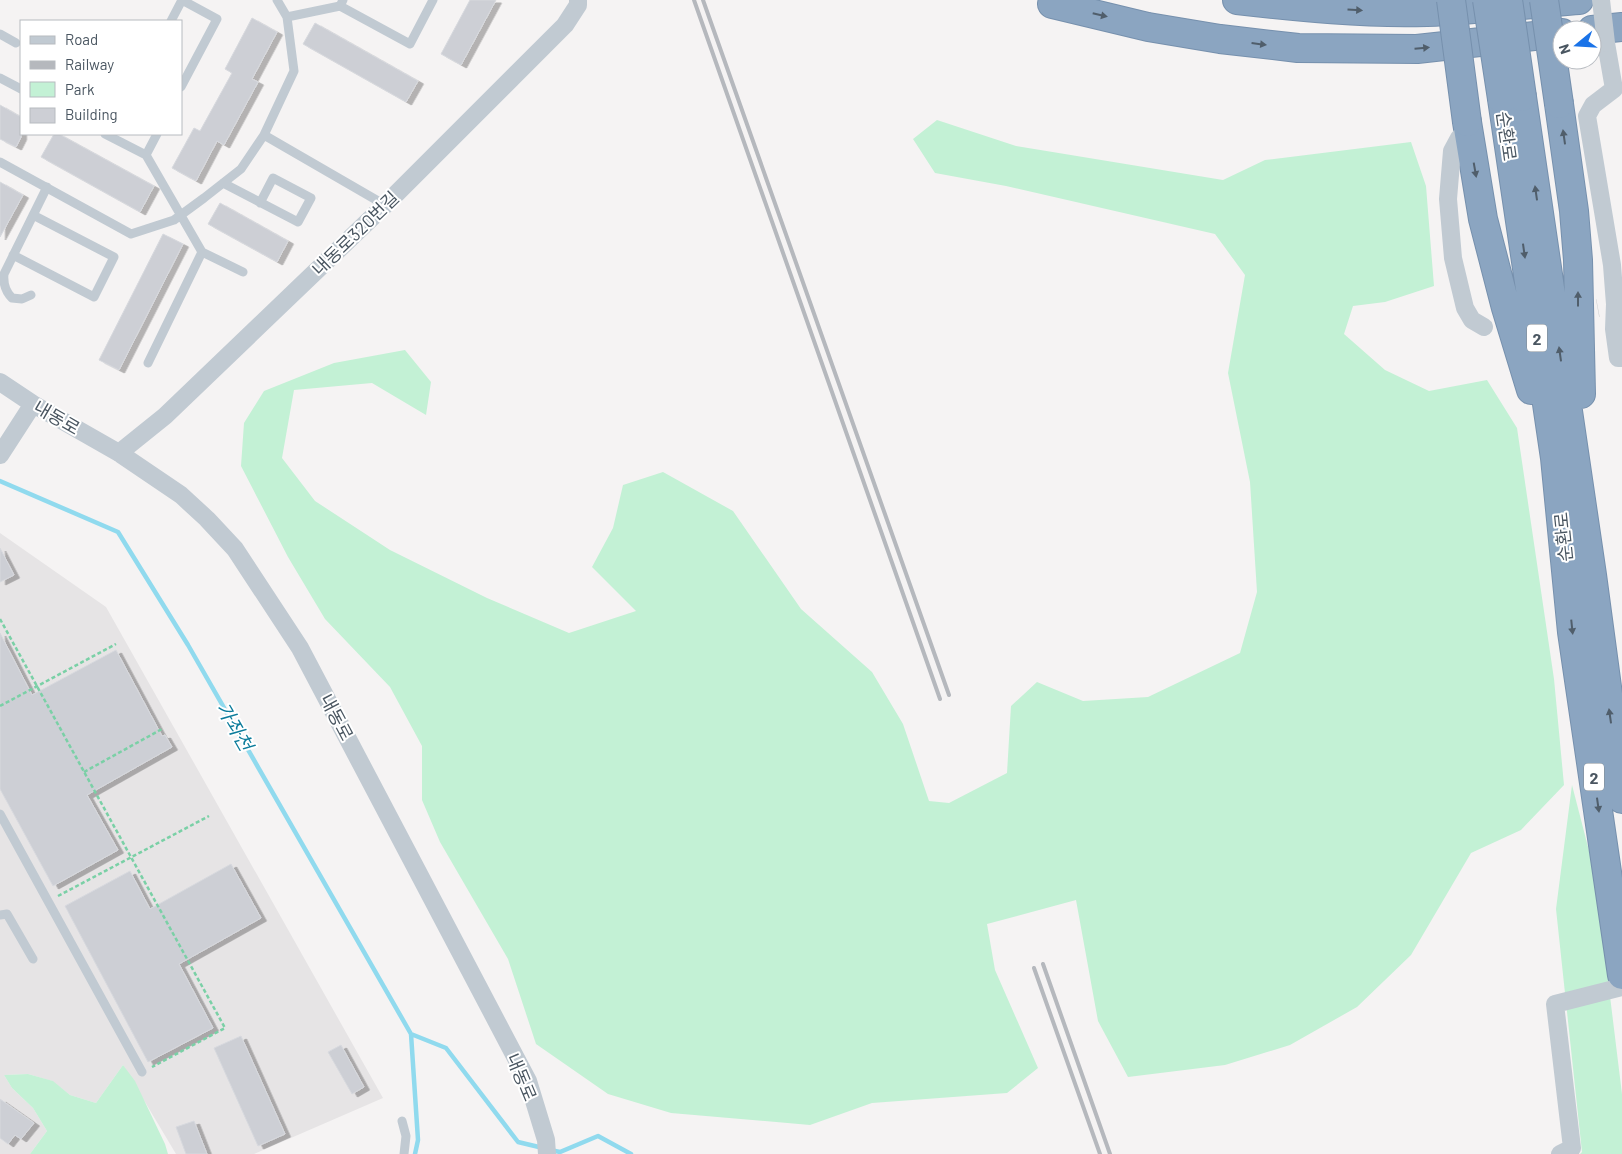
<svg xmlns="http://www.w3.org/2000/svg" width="1622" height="1154" viewBox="0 0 1622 1154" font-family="Barlow,'Noto Sans KR',sans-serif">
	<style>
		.education { fill: #e6e4e5 }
		.green { fill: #c3f1d5 }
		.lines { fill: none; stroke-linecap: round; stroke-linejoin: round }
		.stream { stroke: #90daee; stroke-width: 4.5 }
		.building { fill: #cdcfd5; stroke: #d7d9de; filter: url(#shadow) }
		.street-tunnel { stroke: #caccce; stroke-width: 18; stroke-dasharray: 18 9; stroke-linecap: butt }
		.highway-casing { stroke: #7690ad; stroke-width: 30 }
		.path { stroke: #7ad0a6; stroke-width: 2.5; stroke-dasharray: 4 2.5; stroke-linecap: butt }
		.lane { stroke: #c1cad2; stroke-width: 9 }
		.street { stroke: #c1cad2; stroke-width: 18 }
		.highway { stroke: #8ba5c1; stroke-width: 28 }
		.rail { stroke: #b5b8bd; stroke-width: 4 }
		.highway-bridge-casing { stroke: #7690ad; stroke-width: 30; stroke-linecap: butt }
		.street-bridge { stroke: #c1cad2; stroke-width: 18 }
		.highway-bridge { stroke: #8ba5c1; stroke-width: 28 }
		.oneway { fill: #505e6b }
		.labels { text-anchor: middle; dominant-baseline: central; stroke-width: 4; stroke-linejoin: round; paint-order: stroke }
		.shield { fill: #fff; stroke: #808990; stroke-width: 1 }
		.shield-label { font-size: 16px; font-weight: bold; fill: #4a5661 }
		.street-label { font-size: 18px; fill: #4a5661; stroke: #fff }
		.water-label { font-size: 19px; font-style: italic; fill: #0c7c9b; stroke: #fff }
	</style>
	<defs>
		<filter id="shadow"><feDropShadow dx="5.5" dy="3" stdDeviation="0" flood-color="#0004"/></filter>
	</defs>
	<rect width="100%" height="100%" fill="#f5f3f3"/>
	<path class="education" d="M 0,533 L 106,607 L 383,1098 L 254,1154 L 176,1154 L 123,1065 L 96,1103 L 70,1095 L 52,1081 L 28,1074 L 4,1075 L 12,1088 L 33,1108 L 47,1131 L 30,1154 L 0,1154 Z"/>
	<path class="green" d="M 937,120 L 1016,146 L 1223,180 L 1265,160 L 1411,142 L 1426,186 L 1434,286 L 1385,302 L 1353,306 L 1344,334 L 1385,370 L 1429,391 L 1487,380 L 1517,428 L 1554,679 L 1564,785 L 1521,830 L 1471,853 L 1411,955 L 1357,1007 L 1290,1045 L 1225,1065 L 1128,1077 L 1098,1021 L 1076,900 L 987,924 L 995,970 L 1038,1068 L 1007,1093 L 872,1103 L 810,1125 L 671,1113 L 608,1094 L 536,1044 L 508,959 L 440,842 L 422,800 L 422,746 L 390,687 L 325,619 L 288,557 L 241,466 L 244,423 L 264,391 L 334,363 L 405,350 L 431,382 L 426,415 L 372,383 L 294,390 L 282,458 L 315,501 L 390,550 L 487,598 L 569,633 L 636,611 L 592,567 L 613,528 L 623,485 L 663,472 L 733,511 L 801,609 L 872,672 L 903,724 L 929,801 L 949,803 L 1007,773 L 1011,706 L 1037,682 L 1083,701 L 1148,697 L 1240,653 L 1257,592 L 1250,482 L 1228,373 L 1245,275 L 1215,234 L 1006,186 L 935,173 L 913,139 Z
		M 1572,785 L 1595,874 L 1622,1094 L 1622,1154 L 1580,1154 L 1582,1152 L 1556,909 Z
		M 123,1065 L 135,1081 L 165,1144 L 168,1154 L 30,1154 L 47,1131 L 33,1108 L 12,1088 L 4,1075 L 28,1074 L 53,1081 L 70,1095 L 96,1103 Z"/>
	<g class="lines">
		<path class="stream" d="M 0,481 L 118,532 L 188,645 L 411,1034 L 418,1140 L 415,1154
			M 411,1034 L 446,1048 L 518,1142 L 543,1148
			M 550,1150 L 560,1152 L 598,1136 L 631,1154"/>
	</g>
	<path class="building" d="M 470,0 L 496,0 L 461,65 L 441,54 Z
		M 252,18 L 277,32 L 252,79 L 258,82 L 224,145 L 217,141 L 196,181 L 172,168 L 194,128 L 200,131 L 232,73 L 225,69 Z
		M 315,23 L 418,81 L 406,102 L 303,44 Z
		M 0,105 L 21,117 L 21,137 L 16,147 L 0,139 Z
		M 54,134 L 59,134 L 154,186 L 140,212 L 41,157 Z
		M 0,182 L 23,195 L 0,237 Z
		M 220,203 L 288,241 L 277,262 L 208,224 Z
		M 163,234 L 183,244 L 119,370 L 99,360 Z
		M 0,548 L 14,575 L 0,582 Z
		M 0,633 L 32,695 L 116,650 L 162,736 L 165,735 L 172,747 L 87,795 L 118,850 L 53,886 L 0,789 Z
		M 231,864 L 261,918 L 179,964 L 213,1028 L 148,1062 L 65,906 L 130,871 L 150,909 Z
		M 241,1036 L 285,1134 L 258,1146 L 214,1048 Z
		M 341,1045 L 364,1087 L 352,1094 L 328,1052 Z
		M 0,1099 L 34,1123 L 21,1139 L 15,1135 L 8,1144 L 0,1138 Z
		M 194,1121 L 207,1154 L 186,1154 L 176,1127 Z"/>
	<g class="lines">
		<path class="street-tunnel" d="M 1571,313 L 1598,308"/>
		<g class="highway-casing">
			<path id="highway" d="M 1237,0 C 1299,7 1364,14 1427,12 C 1477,10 1528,4 1579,0
				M 1052,4 L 1148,27 L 1220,39 L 1298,48 L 1417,49 L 1562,33
				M 1592,30 L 1622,27
				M 1522,97 L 1592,575 L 1622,799
				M 1502,99 L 1555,458 L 1572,632 L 1622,975
				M 1559,104 L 1574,211 L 1578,260 L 1581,394
				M 1467,122 L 1483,219 L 1506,308 L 1531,390"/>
		</g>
		<path class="path" d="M 0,619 L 225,1028 L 152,1067
			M 0,706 L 116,644
			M 84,772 L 162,729
			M 58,896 L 209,816"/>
		<path class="lane" d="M 277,0 L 287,17 L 294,71 L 264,135 L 385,205
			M 343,0 L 340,6 L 410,44 L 433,0
			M 287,17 L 340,6
			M 171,21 L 182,0 L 217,19 L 181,87
			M 0,34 L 16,43
			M 0,78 L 21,89
			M 105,134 L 146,155 L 157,134
			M 146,155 L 202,252
			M 0,162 L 131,234 L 174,220 L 204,198 L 241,169 L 264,135
			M 223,183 L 298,222 L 311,198 L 273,178 L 260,203
			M 13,255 L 94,297 L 114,257 L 33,215
			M 31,295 L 22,299 L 12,298 C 5,291 3,284 4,274 L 47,187
			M 148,363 L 202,252 L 243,272
			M 0,814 L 142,1072
			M 0,915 L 7,914 L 33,959
			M 402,1121 L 406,1136 L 404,1154"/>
		<path class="street" d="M 1606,43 L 1614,89 L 1593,105 L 1587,116 L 1612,265 L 1615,304 L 1614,329 L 1618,358 L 1622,358
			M 1468,129 L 1459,138 L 1452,151 L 1448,199 L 1453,258 L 1465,308 L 1472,320 L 1484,327
			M 0,382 L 33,404 L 119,453 L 181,495 L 207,519 L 235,549 L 300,648 L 528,1081 L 546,1140 L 547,1154
			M 119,453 L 165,416 L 385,205 L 565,25 L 578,5 L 578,0
			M 0,455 L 33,404
			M 1560,1154 L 1572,1148 L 1555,1004 L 1622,987"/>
		<use href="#highway" class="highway"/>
		<path class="rail" d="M 694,0 L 940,699
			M 703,0 L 949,695
			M 1043,964 L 1110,1154
			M 1034,968 L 1100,1154"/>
		<g class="highway-bridge-casing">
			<path id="highway-bridge" d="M 1451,0 L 1467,122
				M 1487,0 L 1502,99
				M 1508,0 L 1522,97
				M 1544,0 L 1559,104"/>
		</g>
		<path class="street-bridge" d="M 1601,0 L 1606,43"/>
		<use href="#highway-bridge" class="highway-bridge"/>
	</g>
	<defs><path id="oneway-solid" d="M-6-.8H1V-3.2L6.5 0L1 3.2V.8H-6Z" transform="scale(1.25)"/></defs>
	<g class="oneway">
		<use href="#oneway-solid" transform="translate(1355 10) rotate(3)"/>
		<use href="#oneway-solid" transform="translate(1100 15) rotate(13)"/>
		<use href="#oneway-solid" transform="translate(1259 44) rotate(7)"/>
		<use href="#oneway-solid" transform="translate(1422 48) rotate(-5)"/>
		<use href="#oneway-solid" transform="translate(1564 137) rotate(-98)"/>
		<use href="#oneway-solid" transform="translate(1475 170) rotate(80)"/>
		<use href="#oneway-solid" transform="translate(1536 193) rotate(-98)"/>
		<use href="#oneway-solid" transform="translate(1524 251) rotate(82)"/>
		<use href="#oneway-solid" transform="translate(1578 299) rotate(-90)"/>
		<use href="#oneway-solid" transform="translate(1560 354) rotate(-98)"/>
		<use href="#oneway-solid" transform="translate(1572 627) rotate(84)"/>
		<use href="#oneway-solid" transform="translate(1610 716) rotate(-98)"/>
		<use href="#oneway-solid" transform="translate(1598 805) rotate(82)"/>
	</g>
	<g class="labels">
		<g class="shield">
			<rect x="1527" y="324.5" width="20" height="27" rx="4"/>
			<rect x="1584" y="763.5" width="20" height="27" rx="4"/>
		</g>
		<g class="shield-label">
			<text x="1537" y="338">2</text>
			<text x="1594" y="777">2</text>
		</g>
		<g class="street-label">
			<text transform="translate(1507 136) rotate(82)">순환로</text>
			<text transform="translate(355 233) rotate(-44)">내동로320번길</text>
			<text transform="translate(57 417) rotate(30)">내동로</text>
			<text transform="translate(1563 537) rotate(-96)">순환로</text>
			<text transform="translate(337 717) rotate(62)">내동로</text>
			<text transform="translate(522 1077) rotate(67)">내동로</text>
		</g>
		<g class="water-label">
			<text transform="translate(235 726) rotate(60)">가좌천</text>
		</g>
	</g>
	<rect x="20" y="20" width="162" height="115" fill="#ffffff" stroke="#b7bbc0"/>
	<rect x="30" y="36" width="25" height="8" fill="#c1cad2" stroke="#b7bbc0"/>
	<text x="65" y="45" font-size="15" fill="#4a5661">Road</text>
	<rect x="30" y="61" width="25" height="8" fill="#b5b8bd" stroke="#b7bbc0"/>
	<text x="65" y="70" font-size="15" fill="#4a5661">Railway</text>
	<rect x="30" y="82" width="25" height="15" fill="#c3f1d5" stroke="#b7bbc0"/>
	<text x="65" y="95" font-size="15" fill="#4a5661">Park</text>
	<rect x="30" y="108" width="25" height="15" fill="#cdcfd5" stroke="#b7bbc0"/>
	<text x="65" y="120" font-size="15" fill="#4a5661">Building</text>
	<g transform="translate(1577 45) rotate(252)"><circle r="24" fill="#ffffff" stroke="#b7bbc0"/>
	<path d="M0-4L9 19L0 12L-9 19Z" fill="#1a73e8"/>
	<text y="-8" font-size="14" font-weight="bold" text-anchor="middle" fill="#4a5661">N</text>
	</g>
</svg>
